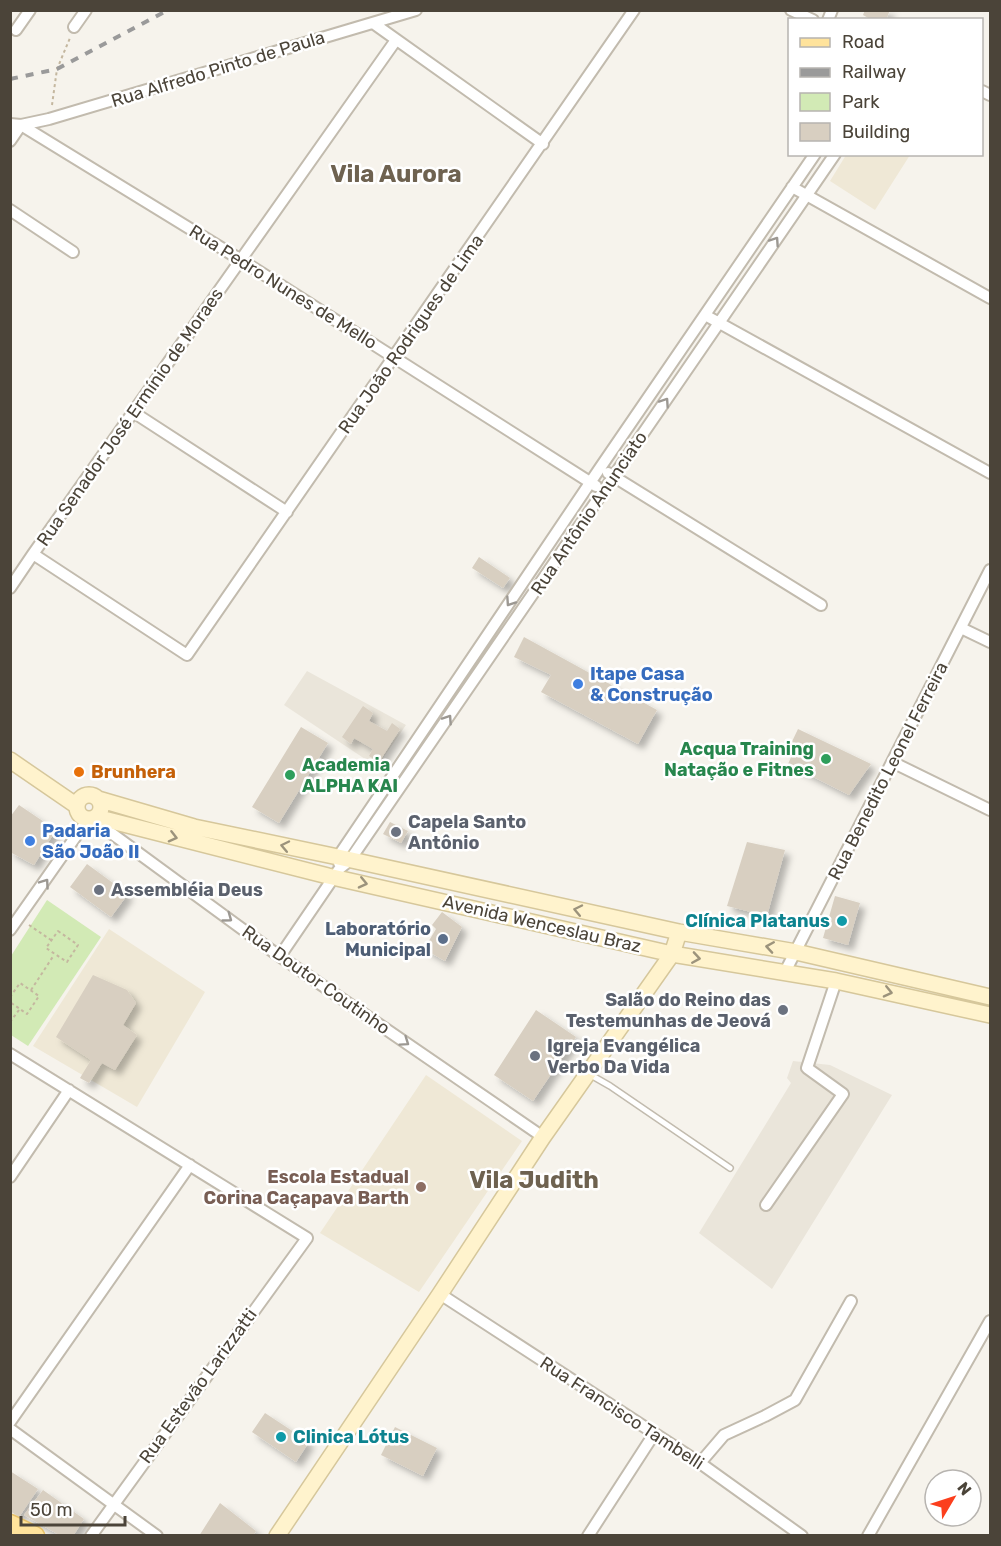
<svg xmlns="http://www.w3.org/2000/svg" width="1001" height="1546" viewBox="0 0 1001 1546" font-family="Rubik,sans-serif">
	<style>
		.residential { fill: #eae5da }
		.education { fill: #efe8d6 }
		.green { fill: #d2eab5 }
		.building { fill: #d8cfc1; filter: url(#shadow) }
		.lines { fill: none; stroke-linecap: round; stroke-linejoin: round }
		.lane-casing { stroke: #c2bbae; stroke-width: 8 }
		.street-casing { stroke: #c2bbae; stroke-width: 14 }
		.secondary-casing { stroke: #d6c79b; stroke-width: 18 }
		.primary-casing { stroke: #e6c16a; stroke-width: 21 }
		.path { stroke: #c4b79f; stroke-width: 2; stroke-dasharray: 3 3; stroke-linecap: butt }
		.lane { stroke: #fff; stroke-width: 5 }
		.street { stroke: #fff; stroke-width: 10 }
		.secondary { stroke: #fff3cd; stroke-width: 15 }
		.primary { stroke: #ffe39c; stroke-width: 18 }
		.rail { stroke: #9a9a9a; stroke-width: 4; stroke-dasharray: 8 8; stroke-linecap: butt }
		.oneway { stroke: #9c9892 }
		.oneway2 { stroke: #9c937c }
		.shop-dot { fill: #3f7fe0; stroke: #fff; stroke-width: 2 }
		.leisure-dot { fill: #2e9e5b; stroke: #fff; stroke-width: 2 }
		.food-dot { fill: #e8710a; stroke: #fff; stroke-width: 2 }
		.worship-dot { fill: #6b7280; stroke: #fff; stroke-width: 2 }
		.culture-dot { fill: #0f9aa8; stroke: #fff; stroke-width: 2 }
		.service-dot { fill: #5c6f8a; stroke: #fff; stroke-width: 2 }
		.education-dot { fill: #8d6e63; stroke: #fff; stroke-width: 2 }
		.labels { text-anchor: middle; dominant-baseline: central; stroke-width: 5; stroke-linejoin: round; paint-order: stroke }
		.street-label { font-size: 18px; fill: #4b4439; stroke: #fff }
		.shop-label { font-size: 18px; font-weight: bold; fill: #366cbe; stroke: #fff; text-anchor: start }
		.leisure-label { font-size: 18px; font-weight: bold; fill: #27864d; stroke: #fff; text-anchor: end }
		.food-label { font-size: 18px; font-weight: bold; fill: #c56008; stroke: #fff; text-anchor: start }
		.worship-label { font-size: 18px; font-weight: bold; fill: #5b616d; stroke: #fff; text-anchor: start }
		.culture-label { font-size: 18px; font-weight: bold; fill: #0d838f; stroke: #fff; text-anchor: end }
		.service-label { font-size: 18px; font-weight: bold; fill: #4e5e75; stroke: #fff; text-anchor: end }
		.education-label { font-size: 18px; font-weight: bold; fill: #785e54; stroke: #fff; text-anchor: end }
		.district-label { font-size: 24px; font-weight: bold; fill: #6e6250; stroke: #fff }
	</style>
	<defs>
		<filter id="shadow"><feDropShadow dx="5.5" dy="5.5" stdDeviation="3" flood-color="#0004"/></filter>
	</defs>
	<rect width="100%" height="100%" fill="#f6f3ec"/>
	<path class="residential" d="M 307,671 L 406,725 L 377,767 L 284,705 Z
		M 793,1061 L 830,1065 L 892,1095 L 772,1289 L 699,1233 L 791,1083 L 787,1078 Z"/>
	<path class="education" d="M 846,155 L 846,154 L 910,155 L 875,210 L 830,181 Z
		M 109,929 L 205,992 L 137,1107 L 33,1046 Z
		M 426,1075 L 522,1141 L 419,1292 L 320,1233 Z"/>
	<path class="green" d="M 47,900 L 101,937 L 28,1046 L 11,1035 L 11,956 Z"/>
	<path class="building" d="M 865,10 L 890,10 L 886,20 L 872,20 L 863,15 Z
		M 479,557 L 510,578 L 503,588 L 472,568 Z
		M 524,637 L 657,710 L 638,744 L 541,692 L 551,675 L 514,657 Z
		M 363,706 L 373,713 L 369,721 L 387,731 L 392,723 L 400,729 L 379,762 L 369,756 L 373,749 L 354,738 L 351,744 L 342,737 Z
		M 301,727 L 328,743 L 279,823 L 252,807 Z
		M 798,729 L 871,764 L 849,795 L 788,764 L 792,755 L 787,752 Z
		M 19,805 L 56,830 L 34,865 L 10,852 L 10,817 Z
		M 390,822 L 408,831 L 401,843 L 383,834 Z
		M 747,842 L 785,850 L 767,916 L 727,906 Z
		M 87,864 L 128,894 L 111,917 L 70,887 Z
		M 835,896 L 860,903 L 848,945 L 823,938 Z
		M 442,912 L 462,927 L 445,961 L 424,949 L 436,929 L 432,925 Z
		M 93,975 L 127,990 L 136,1003 L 123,1025 L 137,1035 L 115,1070 L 102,1063 L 89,1083 L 80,1078 L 91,1060 L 56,1037 Z
		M 536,1010 L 576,1037 L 533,1101 L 494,1075 Z
		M 265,1413 L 309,1442 L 296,1462 L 252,1432 Z
		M 395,1427 L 437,1448 L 423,1476 L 381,1455 Z
		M 10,1471 L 38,1489 L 19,1517 L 10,1511 Z
		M 43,1490 L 84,1519 L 73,1536 L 61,1536 L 24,1515 Z
		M 220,1503 L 256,1531 L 253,1536 L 199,1536 Z"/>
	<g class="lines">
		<g class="lane-casing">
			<path id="lane" d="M 589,1074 L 610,1086 L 730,1168"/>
		</g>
		<g class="street-casing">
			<path id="street" d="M 791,10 L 813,20
				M 828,20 L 832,10
				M 373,23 L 543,144
				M 74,27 L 86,10
				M 16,30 L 30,10
				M 982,91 L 990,95
				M 10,124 L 21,125 L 49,119 L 416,10
				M 21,125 L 241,260 L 596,486
				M 10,141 L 21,125
				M 792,187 L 990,298
				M 10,210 L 73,252
				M 705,315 L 990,473
				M 133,412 L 287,512
				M 608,473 L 821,605
				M 33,554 L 187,655 L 634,10
				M 10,588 L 33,554 L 396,40
				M 961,628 L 990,642
				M 892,762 L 990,810
				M 92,819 L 275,953 L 543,1137
				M 339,863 L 338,857 L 600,468 L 815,154
				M 10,930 L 88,819
				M 280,956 L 340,868 L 350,860 L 835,154
				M 785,972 L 990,570
				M 10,1054 L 307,1238 L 91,1536
				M 10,1177 L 69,1090
				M 766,1205 L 843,1094 L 807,1068 L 836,981
				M 440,1294 L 700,1463 L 802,1536
				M 10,1422 L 190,1165
				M 10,1429 L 157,1536
				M 700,1463 L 724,1435 L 765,1416 L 795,1400 L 851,1301
				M 588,1536 L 654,1434
				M 868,1536 L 990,1321"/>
		</g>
		<g class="secondary-casing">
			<path id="secondary" d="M 10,760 L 77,806
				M77 807a12 12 0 1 1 24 0a12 12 0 1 1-24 0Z
				M 98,799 L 194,827 L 338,857 L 679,932 L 796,952 L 990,997
				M 96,817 L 328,876 L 672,954 L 836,981 L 990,1015
				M 277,1536 L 440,1294 L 543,1137 L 672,954 L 679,932"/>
		</g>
		<g class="primary-casing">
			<path id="primary" d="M 10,1524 L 35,1536"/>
		</g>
		<path class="path" d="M 52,105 L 57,69 L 70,38
			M 29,925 L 51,940
			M 58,931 L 78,945 L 67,962 L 46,948 Z
			M 31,990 L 54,955
			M 10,997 L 20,983 L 39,996 L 27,1014 L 10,1002
			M 10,1022 L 19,1010"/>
		<use href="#lane" class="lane"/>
		<use href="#street" class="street"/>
		<use href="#secondary" class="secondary"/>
		<use href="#primary" class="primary"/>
		<path class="rail" d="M 10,79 L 57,69 L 168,10"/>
	</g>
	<defs><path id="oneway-chevron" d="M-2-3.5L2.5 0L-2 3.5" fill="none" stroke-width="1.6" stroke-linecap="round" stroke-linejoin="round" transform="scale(1.5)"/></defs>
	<g class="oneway">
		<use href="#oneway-chevron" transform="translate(775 241) rotate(-56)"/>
		<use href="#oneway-chevron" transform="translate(665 402) rotate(-56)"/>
		<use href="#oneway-chevron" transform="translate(510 602) rotate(124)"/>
		<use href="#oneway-chevron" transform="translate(448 719) rotate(-56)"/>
		<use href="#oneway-chevron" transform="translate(45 883) rotate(-55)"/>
		<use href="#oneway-chevron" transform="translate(228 918) rotate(36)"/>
		<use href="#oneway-chevron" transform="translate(405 1042) rotate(35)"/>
	</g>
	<g class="oneway2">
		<use href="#oneway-chevron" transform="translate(173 837) rotate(14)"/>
		<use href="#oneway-chevron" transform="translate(285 846) rotate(-168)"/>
		<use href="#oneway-chevron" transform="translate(363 883) rotate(13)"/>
		<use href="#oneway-chevron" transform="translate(578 910) rotate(-168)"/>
		<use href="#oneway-chevron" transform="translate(770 947) rotate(-171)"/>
		<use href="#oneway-chevron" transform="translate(696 958) rotate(9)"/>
		<use href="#oneway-chevron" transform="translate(888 992) rotate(13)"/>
	</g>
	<g class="shop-dot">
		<circle cx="578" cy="684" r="6"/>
		<circle cx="30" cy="841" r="6"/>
	</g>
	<g class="leisure-dot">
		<circle cx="826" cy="759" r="6"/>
		<circle cx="290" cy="775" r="6"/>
	</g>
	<circle class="food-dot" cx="79" cy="772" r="6"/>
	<g class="worship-dot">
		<circle cx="396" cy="832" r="6"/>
		<circle cx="99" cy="890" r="6"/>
		<circle cx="783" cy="1010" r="6"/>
		<circle cx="535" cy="1056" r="6"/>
	</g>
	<g class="culture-dot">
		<circle cx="842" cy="921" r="6"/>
		<circle cx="281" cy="1437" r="6"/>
	</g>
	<circle class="service-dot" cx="443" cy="939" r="6"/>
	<circle class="education-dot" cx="421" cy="1187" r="6"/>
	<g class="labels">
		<g class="street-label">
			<text transform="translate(218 69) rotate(-17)">Rua Alfredo Pinto de Paula</text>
			<text transform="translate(283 287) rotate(32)">Rua Pedro Nunes de Mello</text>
			<text transform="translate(411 334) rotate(-55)">Rua João Rodrigues de Lima</text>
			<text transform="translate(130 417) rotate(-55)">Rua Senador José Ermínio de Moraes</text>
			<text transform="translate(589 513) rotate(-56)">Rua Antônio Anunciato</text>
			<text transform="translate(888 771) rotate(-63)">Rua Benedito Leonel Ferreira</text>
			<text transform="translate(542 924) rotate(13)">Avenida Wenceslau Braz</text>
			<text transform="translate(316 980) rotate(35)">Rua Doutor Coutinho</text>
			<text transform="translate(198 1386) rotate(-54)">Rua Estevão Larizzatti</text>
			<text transform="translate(622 1413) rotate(33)">Rua Francisco Tambelli</text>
		</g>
		<g class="shop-label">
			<text x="590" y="674">Itape Casa<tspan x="590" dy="21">&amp; Construção</tspan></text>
			<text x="42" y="831">Padaria<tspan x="42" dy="21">São João II</tspan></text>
		</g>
		<g class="leisure-label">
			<text x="814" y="749">Acqua Training<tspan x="814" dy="21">Natação e Fitnes</tspan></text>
			<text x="302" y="765" text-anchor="start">Academia<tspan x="302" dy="21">ALPHA KAI</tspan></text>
		</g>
		<g class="food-label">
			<text x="91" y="772">Brunhera</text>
		</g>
		<g class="worship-label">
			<text x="408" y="822">Capela Santo<tspan x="408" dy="21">Antônio</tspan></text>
			<text x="111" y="890">Assembléia Deus</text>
			<text x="771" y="1000" text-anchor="end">Salão do Reino das<tspan x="771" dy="21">Testemunhas de Jeová</tspan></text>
			<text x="547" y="1046">Igreja Evangélica<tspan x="547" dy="21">Verbo Da Vida</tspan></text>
		</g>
		<g class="culture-label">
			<text x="830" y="921">Clínica Platanus</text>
			<text x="293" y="1437" text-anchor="start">Clinica Lótus</text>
		</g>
		<g class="service-label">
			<text x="431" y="929">Laboratório<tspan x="431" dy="21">Municipal</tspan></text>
		</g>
		<g class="education-label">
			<text x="409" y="1177">Escola Estadual<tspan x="409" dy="21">Corina Caçapava Barth</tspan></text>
		</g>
		<g class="district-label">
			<text x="396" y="174">Vila Aurora</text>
			<text x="534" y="1180">Vila Judith</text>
		</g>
	</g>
	<rect width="1001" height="1546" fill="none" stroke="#4b4439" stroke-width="24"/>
	<rect x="788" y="18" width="195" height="138" fill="#ffffff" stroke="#b7b4b0" stroke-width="1.5"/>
	<rect x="800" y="38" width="30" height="9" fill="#ffe39c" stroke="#b7b4b0" stroke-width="1.5"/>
	<text x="842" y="48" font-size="18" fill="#4b4439">Road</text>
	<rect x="800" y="68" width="30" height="9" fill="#9a9a9a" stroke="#b7b4b0" stroke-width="1.5"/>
	<text x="842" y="78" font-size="18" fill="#4b4439">Railway</text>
	<rect x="800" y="93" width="30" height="18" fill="#d2eab5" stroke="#b7b4b0" stroke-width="1.5"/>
	<text x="842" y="108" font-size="18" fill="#4b4439">Park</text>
	<rect x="800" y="123" width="30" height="18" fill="#d8cfc1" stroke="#b7b4b0" stroke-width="1.5"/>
	<text x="842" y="138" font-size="18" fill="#4b4439">Building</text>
	<g transform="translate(953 1498) rotate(51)"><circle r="28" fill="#ffffff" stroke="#b7b4b0" stroke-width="1.5"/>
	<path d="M0-4.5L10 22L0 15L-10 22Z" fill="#fc3f1d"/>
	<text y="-9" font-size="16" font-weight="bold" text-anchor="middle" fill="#4b4439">N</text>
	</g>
	<path d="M21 1516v9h104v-9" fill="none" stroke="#4b4439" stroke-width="3"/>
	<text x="30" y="1516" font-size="18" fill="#4b4439" stroke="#ffffff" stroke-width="4.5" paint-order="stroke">50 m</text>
</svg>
